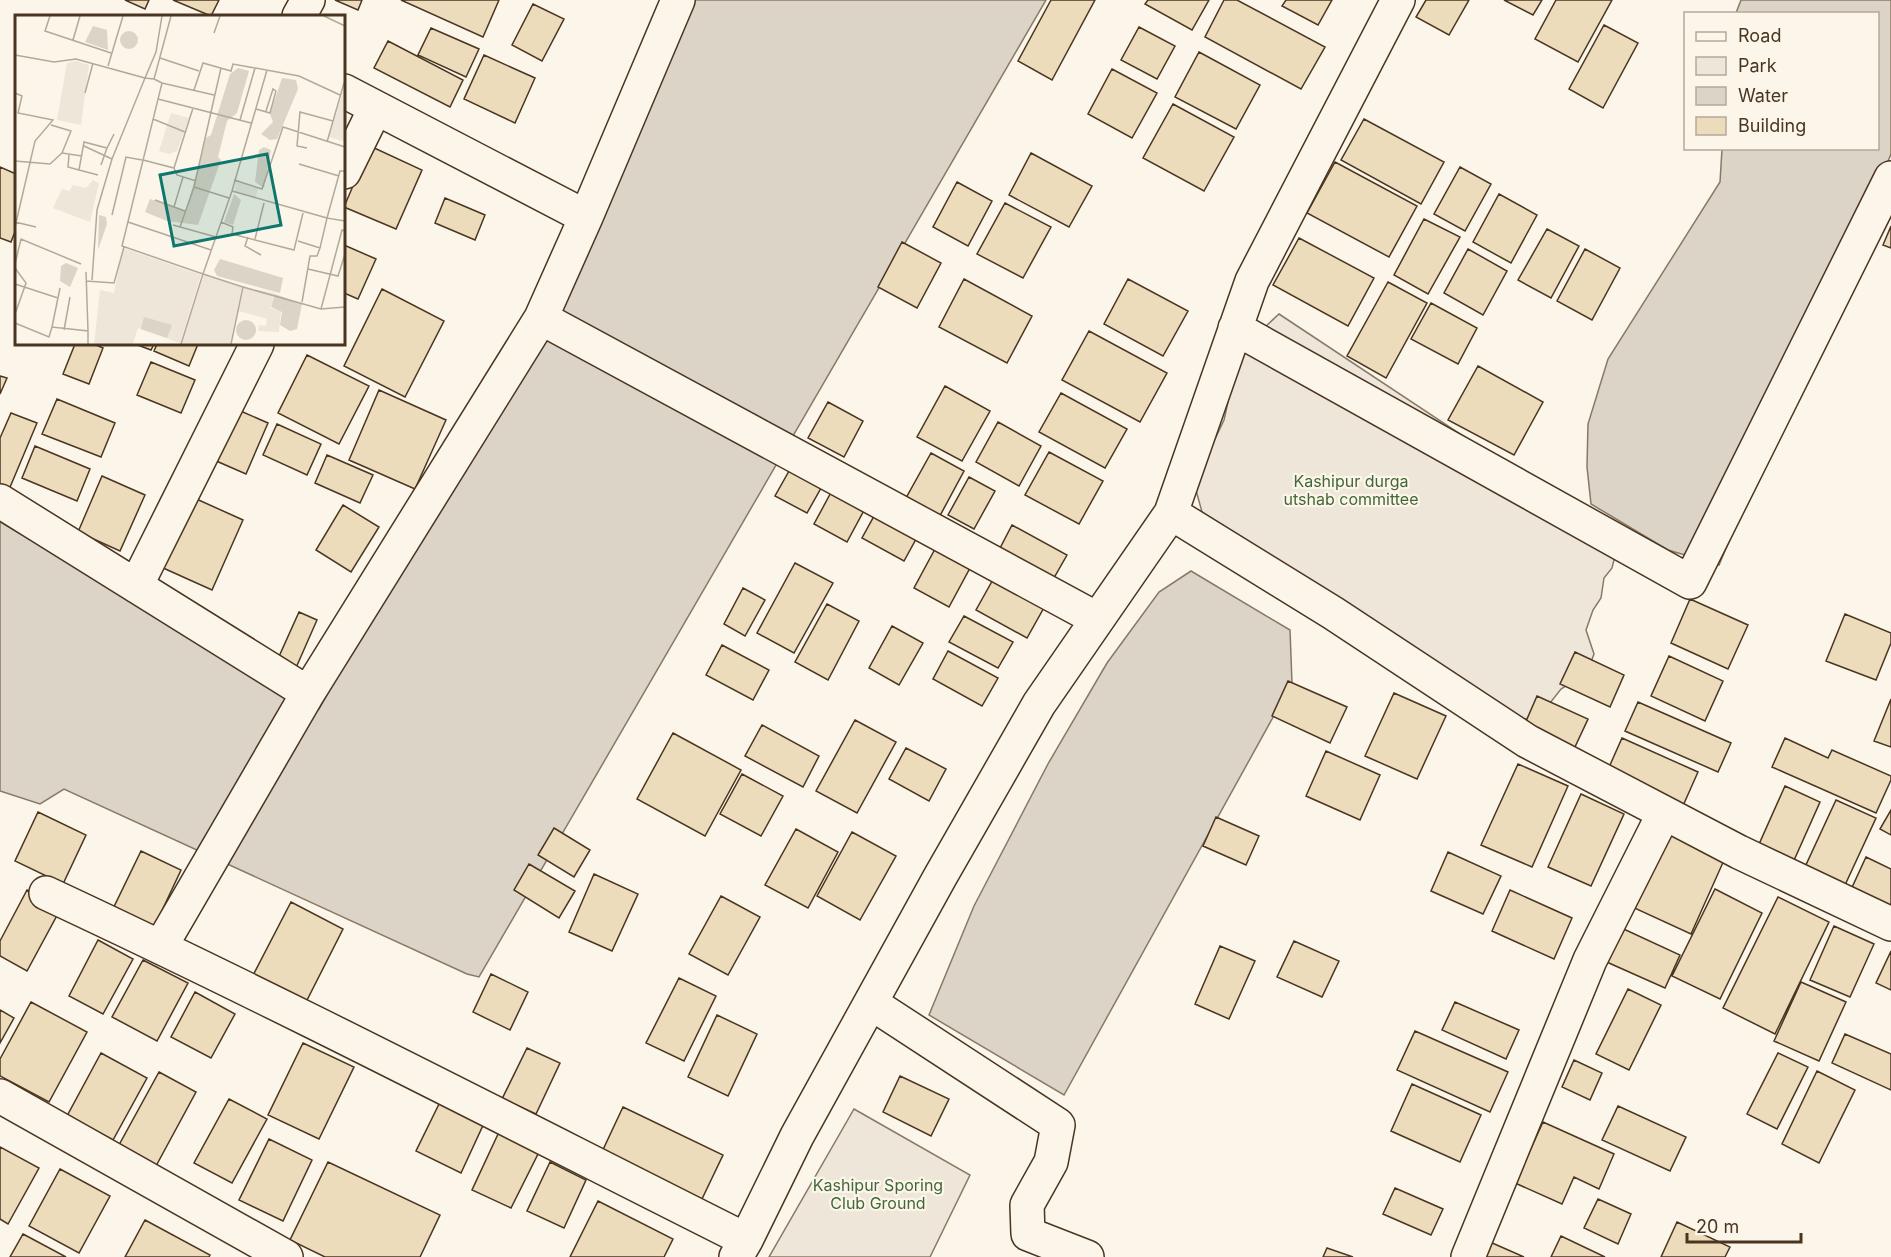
<svg xmlns="http://www.w3.org/2000/svg" width="1891" height="1257" viewBox="0 0 1891 1257" font-family="Inter,sans-serif">
	<style>
		.green { fill: #ede6d9; stroke: #887966; stroke-width: 1.5 }
		.water { fill: #dcd4c6; stroke: #887966; stroke-width: 1.5 }
		.building { fill: #ecdcbc; stroke: #4a3520; stroke-width: 1.5 }
		.lines { fill: none; stroke-linecap: round; stroke-linejoin: round }
		.minor-casing { stroke: #4a3520; stroke-width: 36 }
		.minor { stroke: #fbf6e9; stroke-width: 33 }
		.labels { text-anchor: middle; dominant-baseline: central; stroke-width: 4.5; stroke-linejoin: round; paint-order: stroke }
		.park-label { font-size: 16px; fill: #436837; stroke: #fbf6e9 }
		.inset-road { fill: none; stroke: #b4a999; stroke-width: 1.5 }
		.view { fill: #0f766e; fill-opacity: 0.15; stroke: #0f766e; stroke-width: 3 }
		.inset-edge { fill: none; stroke: #4a3520; stroke-width: 3 }
	</style>
	<rect width="100%" height="100%" fill="#fbf6e9"/>
	<path class="green" d="M 1279,314 L 1614,536 L 1615,556 L 1612,568 L 1604,578 L 1601,598 L 1593,610 L 1586,630 L 1594,654 L 1587,672 L 1561,689 L 1539,717 L 1517,720 L 1220,529 L 1202,512 L 1194,483 L 1224,420 L 1230,393 L 1232,365 L 1251,340 Z
		M 854,1109 L 970,1175 L 930,1257 L 769,1257 Z"/>
	<path class="water" d="M 690,0 L 1046,0 L 479,977 L 467,974 L 64,789 L 40,804 L 0,791 L 0,522 L 319,709 L 595,220 Z
		M 1741,0 L 1891,0 L 1891,154 L 1719,565 L 1668,550 L 1591,504 L 1587,467 L 1588,424 L 1608,359 L 1720,182 L 1722,149 L 1878,148 L 1878,14 L 1736,13 Z
		M 1191,571 L 1290,630 L 1292,683 L 1064,1095 L 929,1015 L 974,906 L 1049,762 L 1107,663 L 1159,592 Z"/>
	<path class="building" d="M 125,0 L 149,0 L 145,9 Z
		M 173,0 L 219,0 L 211,16 Z
		M 335,0 L 362,0 L 358,10 Z
		M 401,0 L 499,0 L 483,37 Z
		M 1051,0 L 1095,0 L 1052,80 L 1018,61 Z
		M 1148,0 L 1209,0 L 1192,30 L 1145,4 Z
		M 1224,0 L 1237,0 L 1325,47 L 1301,89 L 1205,37 Z
		M 1286,0 L 1332,0 L 1318,25 L 1282,6 Z
		M 1426,0 L 1469,0 L 1449,35 L 1416,17 Z
		M 1504,0 L 1542,0 L 1533,15 Z
		M 1556,0 L 1612,0 L 1578,62 L 1535,39 Z
		M 533,4 L 564,19 L 542,61 L 512,45 Z
		M 1604,25 L 1638,43 L 1603,108 L 1569,89 Z
		M 1139,27 L 1175,46 L 1157,79 L 1121,60 Z
		M 431,28 L 479,49 L 466,77 L 418,55 Z
		M 388,41 L 463,80 L 450,107 L 374,68 Z
		M 1199,52 L 1260,85 L 1236,129 L 1175,97 Z
		M 484,55 L 535,78 L 515,123 L 464,99 Z
		M 1112,69 L 1157,93 L 1132,138 L 1088,114 Z
		M 1173,104 L 1234,137 L 1204,191 L 1143,158 Z
		M 1364,119 L 1444,162 L 1421,204 L 1341,160 Z
		M 370,146 L 422,170 L 396,229 L 344,207 Z
		M 1031,153 L 1092,186 L 1069,227 L 1009,195 Z
		M 1335,162 L 1417,206 L 1389,257 L 1307,213 Z
		M 0,167 L 16,174 L 16,229 L 11,242 L 0,238 Z
		M 1460,167 L 1491,184 L 1465,231 L 1434,214 Z
		M 957,182 L 992,201 L 968,246 L 933,227 Z
		M 1499,194 L 1537,215 L 1511,263 L 1473,242 Z
		M 445,198 L 485,215 L 475,240 L 435,223 Z
		M 1005,203 L 1051,227 L 1023,278 L 977,254 Z
		M 1424,219 L 1460,237 L 1428,294 L 1394,275 Z
		M 1891,226 L 1891,248 L 1883,245 Z
		M 1547,229 L 1579,246 L 1551,298 L 1518,280 Z
		M 1299,238 L 1374,278 L 1348,326 L 1273,285 Z
		M 902,242 L 941,263 L 917,308 L 878,287 Z
		M 344,245 L 376,259 L 358,299 L 344,293 Z
		M 1468,249 L 1507,271 L 1483,315 L 1444,293 Z
		M 1585,249 L 1620,268 L 1592,320 L 1557,301 Z
		M 964,279 L 1032,316 L 1007,363 L 939,327 Z
		M 1128,279 L 1188,311 L 1163,356 L 1104,324 Z
		M 1388,282 L 1427,303 L 1386,378 L 1347,356 Z
		M 382,289 L 444,321 L 405,397 L 344,366 Z
		M 1431,303 L 1477,328 L 1458,364 L 1411,339 Z
		M 1089,331 L 1167,373 L 1140,422 L 1062,380 Z
		M 75,344 L 94,344 L 103,348 L 89,384 L 63,374 Z
		M 135,344 L 154,344 L 151,350 Z
		M 157,344 L 198,344 L 189,366 L 154,351 Z
		M 307,355 L 369,386 L 339,444 L 278,413 Z
		M 151,362 L 195,380 L 181,413 L 137,395 Z
		M 1478,366 L 1543,402 L 1514,455 L 1448,420 Z
		M 0,376 L 7,378 L 0,394 Z
		M 945,386 L 990,411 L 962,461 L 917,437 Z
		M 379,390 L 446,420 L 415,489 L 349,460 Z
		M 1061,393 L 1127,429 L 1105,468 L 1039,432 Z
		M 57,399 L 115,423 L 101,457 L 42,434 Z
		M 828,402 L 863,421 L 844,457 L 808,438 Z
		M 236,409 L 268,423 L 246,474 L 214,460 Z
		M 11,413 L 37,423 L 8,492 L 0,488 L 0,438 Z
		M 998,422 L 1041,446 L 1019,486 L 976,462 Z
		M 277,424 L 321,444 L 307,475 L 263,455 Z
		M 35,446 L 90,469 L 77,501 L 22,478 Z
		M 1049,452 L 1103,481 L 1079,524 L 1025,495 Z
		M 931,453 L 964,471 L 935,525 L 901,507 Z
		M 327,455 L 373,475 L 360,503 L 315,483 Z
		M 793,464 L 825,481 L 807,513 L 775,496 Z
		M 102,476 L 145,495 L 120,551 L 78,532 Z
		M 969,477 L 995,491 L 974,529 L 948,515 Z
		M 835,485 L 868,503 L 847,542 L 814,524 Z
		M 192,497 L 243,520 L 212,590 L 161,567 Z
		M 343,505 L 379,527 L 351,572 L 316,550 Z
		M 879,507 L 921,530 L 904,561 L 862,538 Z
		M 1012,525 L 1067,555 L 1051,583 L 997,554 Z
		M 935,549 L 970,568 L 949,607 L 914,588 Z
		M 795,563 L 833,583 L 794,653 L 757,633 Z
		M 995,576 L 1046,604 L 1027,638 L 976,610 Z
		M 743,588 L 765,600 L 745,636 L 724,624 Z
		M 1690,599 L 1748,625 L 1728,669 L 1671,643 Z
		M 827,604 L 859,621 L 828,680 L 795,662 Z
		M 299,612 L 317,620 L 295,670 L 277,661 Z
		M 1845,614 L 1891,633 L 1891,643 L 1876,680 L 1826,661 Z
		M 964,616 L 1013,642 L 998,668 L 949,642 Z
		M 892,626 L 923,643 L 899,685 L 869,668 Z
		M 722,645 L 769,670 L 753,700 L 706,675 Z
		M 948,651 L 998,678 L 982,706 L 933,679 Z
		M 1575,652 L 1624,675 L 1610,707 L 1560,684 Z
		M 1669,656 L 1723,681 L 1705,721 L 1651,696 Z
		M 1288,681 L 1347,707 L 1330,743 L 1272,716 Z
		M 1394,693 L 1446,716 L 1417,779 L 1365,756 Z
		M 1537,696 L 1588,719 L 1574,749 L 1524,726 Z
		M 1891,699 L 1891,747 L 1874,741 Z
		M 1638,702 L 1731,743 L 1718,772 L 1625,731 Z
		M 855,720 L 896,742 L 857,813 L 816,791 Z
		M 762,725 L 819,756 L 803,787 L 745,756 Z
		M 673,733 L 741,770 L 705,836 L 637,799 Z
		M 1622,738 L 1698,772 L 1682,808 L 1606,774 Z
		M 1785,738 L 1828,758 L 1832,750 L 1891,776 L 1891,780 L 1876,813 L 1772,767 Z
		M 906,748 L 946,769 L 929,801 L 889,779 Z
		M 1326,751 L 1380,775 L 1360,820 L 1306,796 Z
		M 1518,764 L 1568,786 L 1532,867 L 1481,845 Z
		M 742,774 L 783,796 L 761,836 L 720,814 Z
		M 1785,786 L 1820,802 L 1791,867 L 1756,851 Z
		M 1581,794 L 1624,814 L 1591,886 L 1548,867 Z
		M 1836,800 L 1876,818 L 1845,885 L 1805,867 Z
		M 1891,810 L 1891,835 L 1880,829 Z
		M 38,812 L 86,835 L 63,884 L 15,861 Z
		M 1216,817 L 1259,836 L 1246,865 L 1203,846 Z
		M 554,828 L 590,850 L 574,877 L 538,855 Z
		M 796,829 L 838,852 L 808,908 L 765,885 Z
		M 1664,831 L 1725,858 L 1691,934 L 1630,906 Z
		M 852,832 L 896,856 L 860,920 L 817,896 Z
		M 141,851 L 181,870 L 151,934 L 110,915 Z
		M 1448,852 L 1501,876 L 1483,914 L 1431,891 Z
		M 1866,857 L 1891,869 L 1891,913 L 1849,894 Z
		M 529,864 L 575,891 L 559,918 L 514,890 Z
		M 594,874 L 638,894 L 612,951 L 569,932 Z
		M 1715,889 L 1762,913 L 1720,999 L 1672,976 Z
		M 27,890 L 61,908 L 27,971 L 0,956 L 0,941 Z
		M 1510,890 L 1572,918 L 1554,959 L 1492,931 Z
		M 721,896 L 760,917 L 728,975 L 689,954 Z
		M 1778,897 L 1829,922 L 1775,1034 L 1723,1008 Z
		M 291,902 L 343,929 L 302,1010 L 249,983 Z
		M 1615,925 L 1680,955 L 1665,988 L 1600,959 Z
		M 1834,926 L 1874,944 L 1850,997 L 1810,980 Z
		M 98,940 L 133,959 L 103,1014 L 69,996 Z
		M 1294,941 L 1339,961 L 1322,997 L 1277,977 Z
		M 1220,946 L 1255,961 L 1229,1019 L 1195,1004 Z
		M 1891,951 L 1891,990 L 1876,983 Z
		M 143,960 L 188,983 L 157,1041 L 112,1017 Z
		M 491,974 L 528,992 L 510,1030 L 473,1012 Z
		M 679,978 L 716,996 L 684,1061 L 646,1043 Z
		M 1801,982 L 1846,1002 L 1819,1061 L 1774,1041 Z
		M 1628,989 L 1661,1005 L 1629,1070 L 1596,1054 Z
		M 195,992 L 235,1014 L 211,1058 L 171,1037 Z
		M 31,1002 L 87,1032 L 49,1102 L 0,1076 L 0,1059 Z
		M 1455,1002 L 1519,1030 L 1506,1059 L 1442,1030 Z
		M 0,1010 L 14,1018 L 0,1043 Z
		M 717,1015 L 757,1034 L 728,1096 L 688,1077 Z
		M 1415,1031 L 1508,1072 L 1490,1112 L 1397,1070 Z
		M 1845,1034 L 1891,1054 L 1891,1090 L 1832,1063 Z
		M 303,1043 L 354,1067 L 319,1139 L 268,1115 Z
		M 527,1048 L 560,1063 L 536,1114 L 502,1099 Z
		M 101,1053 L 147,1078 L 113,1140 L 67,1116 Z
		M 1778,1053 L 1808,1067 L 1777,1129 L 1747,1114 Z
		M 1574,1060 L 1602,1073 L 1590,1100 L 1562,1087 Z
		M 1817,1071 L 1855,1090 L 1819,1163 L 1782,1144 Z
		M 159,1072 L 196,1092 L 156,1166 L 119,1145 Z
		M 900,1076 L 949,1099 L 931,1136 L 883,1112 Z
		M 1412,1084 L 1481,1115 L 1460,1162 L 1391,1131 Z
		M 229,1099 L 267,1119 L 232,1183 L 194,1163 Z
		M 441,1100 L 485,1121 L 461,1173 L 416,1151 Z
		M 1618,1106 L 1686,1137 L 1670,1171 L 1602,1140 Z
		M 623,1107 L 723,1155 L 701,1201 L 601,1154 Z
		M 1543,1122 L 1614,1154 L 1599,1189 L 1574,1177 L 1562,1204 L 1515,1183 Z
		M 499,1132 L 539,1152 L 511,1208 L 472,1190 Z
		M 269,1139 L 312,1160 L 283,1221 L 239,1200 Z
		M 0,1147 L 39,1168 L 8,1224 L 0,1219 Z
		M 328,1162 L 440,1215 L 420,1257 L 325,1257 L 290,1240 Z
		M 550,1162 L 586,1180 L 564,1228 L 527,1211 Z
		M 60,1169 L 110,1196 L 79,1253 L 29,1226 Z
		M 1395,1188 L 1443,1209 L 1431,1235 L 1383,1214 Z
		M 1598,1199 L 1631,1214 L 1618,1244 L 1584,1228 Z
		M 598,1201 L 673,1239 L 664,1257 L 570,1257 Z
		M 145,1220 L 210,1255 L 209,1257 L 125,1257 Z
		M 1677,1222 L 1730,1247 L 1725,1257 L 1661,1257 Z
		M 23,1234 L 66,1257 L 10,1257 Z
		M 1561,1236 L 1605,1257 L 1551,1257 Z
		M 1490,1242 L 1524,1257 L 1484,1257 Z
		M 1327,1248 L 1353,1257 L 1323,1257 Z"/>
	<g class="lines">
		<g class="minor-casing">
			<path id="minor" d="M 299,16 L 308,0
				M 344,91 L 586,217
				M 344,172 L 375,109
				M 541,318 L 1097,619
				M 1235,328 L 1690,582 L 1891,178
				M 0,501 L 308,693
				M 1171,513 L 1333,613 L 1527,741 L 1739,852 L 1891,924
				M 136,586 L 257,344
				M 46,893 C 282,1003 513,1123 746,1240
				M 161,946 L 308,693 L 541,318 L 586,217 L 678,0
				M 871,1003 L 1058,1125 L 1051,1162 L 1027,1205 L 1028,1234 L 1087,1257
				M 0,1096 L 286,1257
				M 736,1257 L 746,1240 L 797,1136 L 940,877 L 1039,704 L 1171,513 L 1252,281 L 1398,0
				M 1468,1257 L 1590,960 L 1664,813"/>
		</g>
		<use href="#minor" class="minor"/>
	</g>
	<g class="labels">
		<g class="park-label">
			<text x="1351" y="481">Kashipur durga<tspan x="1351" dy="18">utshab committee</tspan></text>
			<text x="878" y="1185">Kashipur Sporing<tspan x="878" dy="18">Club Ground</tspan></text>
		</g>
	</g>
	<g transform="translate(15 15)">
		<rect width="330" height="330" fill="#fbf6e9"/>
		<path d="M 61,46 L 74,50 L 66,110 L 42,105 L 52,48 ZM 330,70 L 330,125 L 328,126 L 314,122 ZM 156,98 L 174,103 L 162,136 L 154,139 L 144,136 ZM 221,164 L 243,173 L 240,184 L 220,177 ZM 78,165 L 84,168 L 75,207 L 38,193 L 47,174 L 54,176 L 58,170 L 71,173 ZM 108,233 L 186,260 L 165,328 L 123,313 L 118,329 L 79,329 L 85,275 L 99,278 ZM 189,260 L 227,272 L 215,329 L 166,329 ZM 229,272 L 260,278 L 255,293 L 266,296 L 264,317 L 243,316 L 244,310 L 251,311 L 252,304 L 224,296 Z" fill="#ede6d9"/>
		<path d="M 78,11 L 92,15 L 93,35 L 70,27 ZM105 25a9 9 0 1 1 18 0a9 9 0 1 1-18 0ZM 223,53 L 234,56 L 222,98 L 212,106 L 203,142 L 206,145 L 183,210 L 152,206 L 130,197 L 135,184 L 171,196 L 191,123 L 196,120 L 215,59 ZM 267,63 L 281,65 L 283,74 L 262,124 L 255,125 L 246,119 L 258,107 L 255,99 ZM 249,132 L 256,135 L 249,173 L 240,167 L 244,135 ZM 219,179 L 226,185 L 218,210 L 209,207 ZM 84,200 L 91,202 L 92,209 L 83,235 ZM 205,244 L 268,263 L 265,278 L 202,261 L 199,255 ZM 51,248 L 63,253 L 55,272 L 45,266 L 46,251 ZM 260,279 L 287,289 L 282,314 L 275,316 L 265,310 L 267,297 L 256,292 ZM 129,302 L 157,310 L 152,323 L 126,314 ZM221 315a10 10 0 1 1 20 0a10 10 0 1 1-20 0Z" fill="#dcd4c6"/>
		<path class="inset-road" d="M 35,1 L 30,16 L 96,38M 156,1 L 139,64 L 147,68 L 107,231 L 188,259 L 166,329M 309,1 L 330,11M 199,18 L 205,1M 58,25 L 65,1M 0,40 L 39,47 L 61,44 L 130,63 L 141,37 L 147,1M 145,43 L 184,56M 93,51 L 108,1M 147,68 L 199,80M 179,75 L 188,48 L 216,56 L 218,49 L 284,61 L 325,80M 0,78 L 7,81 L 3,98 L 38,105 L 20,126 L 0,212M 70,78 L 78,48M 143,84 L 236,108M 241,94 L 255,98 L 261,76M 251,96 L 258,74 L 261,76M 138,104 L 170,117M 225,105 L 240,53M 36,110 L 56,116 L 47,138M 312,127 L 329,68M 69,131 L 97,144M 292,133 L 282,131 L 285,97 L 318,106M 54,140 L 53,152 L 64,155 L 69,127 L 92,133 L 99,119M 128,145 L 159,153 L 178,93M 0,146 L 35,149 L 47,138 L 67,141M 284,149 L 324,161M 86,150 L 92,133M 159,153 L 162,160 L 181,166M 64,155 L 83,160M 219,165 L 247,174 L 268,112 L 330,132M 179,172 L 214,183M 217,176 L 312,203 L 325,156 L 330,156M 140,185 L 170,196M 159,192 L 168,162M 97,200 L 111,142 L 127,145M 0,207 L 21,212M 113,207 L 196,235M 206,207 L 218,212 L 217,219 L 279,235 L 288,198M 158,210 L 201,222M 165,212 L 179,172 L 206,53M 233,222 L 230,231 L 246,240M 240,224 L 249,188M 283,226 L 305,233 L 302,241 L 295,241 L 287,287M 305,233 L 312,203 L 330,206M 0,249 L 6,224 L 66,249M 0,253 L 11,268 L 0,299M 293,254 L 323,261 L 330,239M 71,257 L 73,316M 77,265 L 82,195 L 97,144 L 130,63 L 139,64M 71,266 L 99,268 L 109,232M 0,269 L 43,283M 228,272 L 306,294 L 330,292M 306,294 L 327,215 L 330,216M 0,308 L 34,322 L 37,312 L 73,316 L 73,329M 37,312 L 45,273M 49,315 L 55,282M 216,329 L 228,272 L 188,259 L 217,176 L 252,55"/>
		<path class="view" d="M 252,139 L 266,210 L 159,231 L 145,160 Z"/>
		<rect width="330" height="330" class="inset-edge"/>
	</g>
	<rect x="1684" y="12" width="195" height="138" fill="#fbf6e9" stroke="#b4a999" stroke-width="1.5"/>
	<rect x="1696" y="32" width="30" height="9" fill="#fbf6e9" stroke="#b4a999" stroke-width="1.5"/>
	<text x="1738" y="42" font-size="18" fill="#4a3520">Road</text>
	<rect x="1696" y="57" width="30" height="18" fill="#ede6d9" stroke="#b4a999" stroke-width="1.5"/>
	<text x="1738" y="72" font-size="18" fill="#4a3520">Park</text>
	<rect x="1696" y="87" width="30" height="18" fill="#dcd4c6" stroke="#b4a999" stroke-width="1.5"/>
	<text x="1738" y="102" font-size="18" fill="#4a3520">Water</text>
	<rect x="1696" y="117" width="30" height="18" fill="#ecdcbc" stroke="#b4a999" stroke-width="1.5"/>
	<text x="1738" y="132" font-size="18" fill="#4a3520">Building</text>
	<path d="M1687 1233v9h114v-9" fill="none" stroke="#4a3520" stroke-width="3"/>
	<text x="1696" y="1233" font-size="18" fill="#4a3520" stroke="#fbf6e9" stroke-width="4.5" paint-order="stroke">20 m</text>
</svg>
